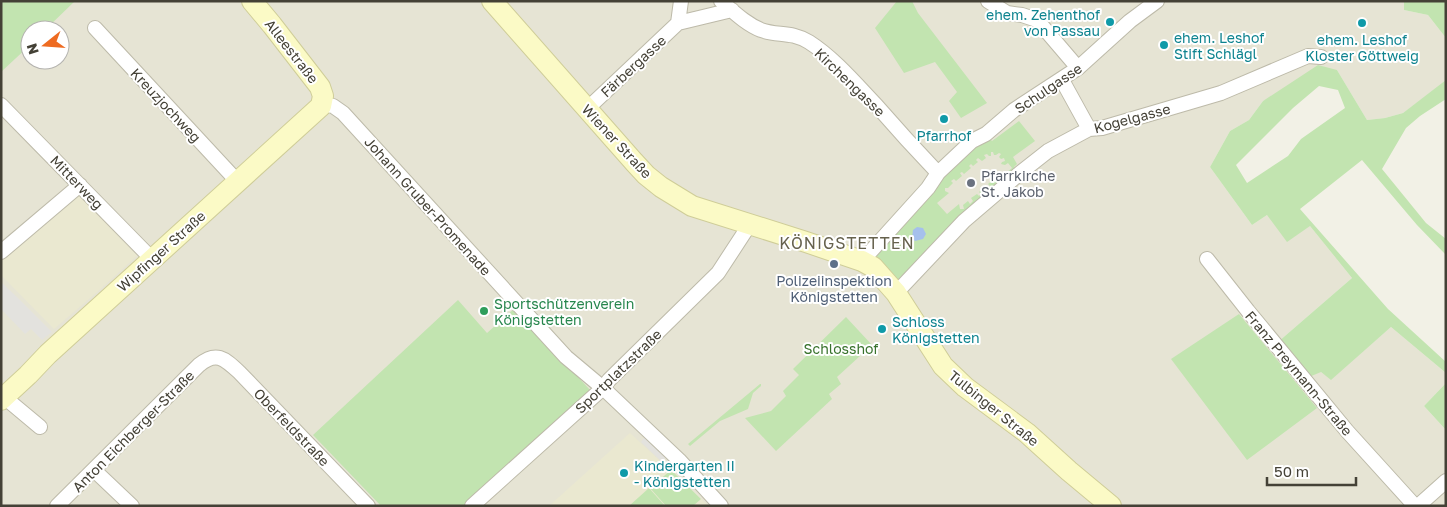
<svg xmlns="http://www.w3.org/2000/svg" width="1447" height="507" viewBox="0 0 1447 507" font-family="'Golos Text',sans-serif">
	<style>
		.residential { fill: #e6e4d4; fill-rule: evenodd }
		.education { fill: #eae8d0 }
		.green { fill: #c2e4b0; fill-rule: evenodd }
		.parking { fill: #e3e2de }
		.water { fill: #a5c0ec }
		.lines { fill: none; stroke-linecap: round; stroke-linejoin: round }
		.street-casing { stroke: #bdbaa9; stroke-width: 16 }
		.secondary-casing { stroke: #cfcd98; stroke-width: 22 }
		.street { stroke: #fff; stroke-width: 14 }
		.secondary { stroke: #fbfac6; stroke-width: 20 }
		.culture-dot { fill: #0f9aa8; stroke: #fff; stroke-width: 2 }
		.worship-dot { fill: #6b7280; stroke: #fff; stroke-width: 2 }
		.service-dot { fill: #5c6f8a; stroke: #fff; stroke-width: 2 }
		.leisure-dot { fill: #2e9e5b; stroke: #fff; stroke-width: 2 }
		.labels { text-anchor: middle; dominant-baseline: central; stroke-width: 4; stroke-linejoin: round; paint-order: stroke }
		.culture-label { font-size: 14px; fill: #0d838f; stroke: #fff; text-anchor: start }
		.street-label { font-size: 14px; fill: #444136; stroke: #fff }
		.worship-label { font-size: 14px; fill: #5b616d; stroke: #fff; text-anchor: start }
		.service-label { font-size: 14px; fill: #4e5e75; stroke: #fff }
		.leisure-label { font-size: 14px; fill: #27864d; stroke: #fff; text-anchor: start }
		.park-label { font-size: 14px; fill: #38722c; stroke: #fff }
		.quarter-label { font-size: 16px; letter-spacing: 1px; fill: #66624d; stroke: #fff }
	</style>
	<rect width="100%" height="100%" fill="#f2f1e6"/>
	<path class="residential" d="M 1,1 L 1404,1 L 1404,10 L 1428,15 L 1446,38 L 1446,80 L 1445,82 L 1403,113 L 1385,118 L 1367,120 L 1337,70 L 1263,101 L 1249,120 L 1230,131 L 1210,167 L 1252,225 L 1267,215 L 1310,226 L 1352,278 L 1278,342 L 1331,379 L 1391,327 L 1446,373 L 1446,383 L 1424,406 L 1446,430 L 1446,506 L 1,506 ZM 30,30 L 60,30 L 60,60 L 30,60 Z"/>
	<path class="education" d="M 76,196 L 84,196 L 139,254 L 96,293 L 54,329 L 1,275 L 1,259 Z
		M 630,433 L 709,506 L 549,506 Z"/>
	<path class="green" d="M 1,1 L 75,1 L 45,30 L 30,30 L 30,45 L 1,72 Z
		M 897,1 L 912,1 L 918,13 L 987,103 L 961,118 L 949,101 L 957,92 L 935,62 L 904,73 L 875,28 Z
		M 1404,1 L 1446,1 L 1446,38 L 1428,15 L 1404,10 Z
		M 1318,65 L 1337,70 L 1367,120 L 1385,118 L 1403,113 L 1446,80 L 1446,99 L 1420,116 L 1406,128 L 1382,169 L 1426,223 L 1446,239 L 1446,255 L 1417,225 L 1362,160 L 1300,209 L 1388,309 L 1446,362 L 1446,373 L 1391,327 L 1331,380 L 1321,372 L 1309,377 L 1278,342 L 1352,278 L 1310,226 L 1287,242 L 1267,215 L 1252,225 L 1210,167 L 1230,131 L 1249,120 L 1263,101 ZM 1319,86 L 1338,90 L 1345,108 L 1301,139 L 1288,156 L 1247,183 L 1236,165 L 1293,108 Z
		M 1019,121 L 1035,141 L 1013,157 L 1017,164 L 1014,167 L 1020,173 L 896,293 L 862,261 L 903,215 L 986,134 L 992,141 ZM 991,152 L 993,152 L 994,155 L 996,155 L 999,153 L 1001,154 L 999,157 L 1001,159 L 1004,158 L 1005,161 L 1002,162 L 1001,164 L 1005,165 L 1008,163 L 1012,168 L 996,182 L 993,180 L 988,184 L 990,186 L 988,189 L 985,186 L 979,192 L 981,194 L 979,196 L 977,194 L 971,198 L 973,201 L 970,204 L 968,201 L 963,205 L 964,209 L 960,209 L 959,204 L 947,214 L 937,203 L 949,193 L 945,191 L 945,188 L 948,188 L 953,183 L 951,181 L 954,179 L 956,181 L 962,176 L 960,173 L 962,172 L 964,174 L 971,168 L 969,166 L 971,164 L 973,166 L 978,162 L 976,160 L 978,158 L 982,161 L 986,158 L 984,155 L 987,154 L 989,156 L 991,156 Z
		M 458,300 L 487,333 L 514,309 L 592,392 L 572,411 L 465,506 L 381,506 L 313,435 Z
		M 1239,314 L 1317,408 L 1247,460 L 1171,359 Z
		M 846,317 L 872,345 L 837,377 L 841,384 L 829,394 L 832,399 L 776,451 L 745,418 L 771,411 L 786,396 L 783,391 L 799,375 L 793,369 Z
		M 1446,383 L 1446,430 L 1424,406 Z
		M 760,384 L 761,384 L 761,386 L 753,393 L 748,409 L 720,421 L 690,446 L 688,444 Z
		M 671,470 L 701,499 L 693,506 L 666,506 L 650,488 Z
		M 649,488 L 665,506 L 629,506 Z"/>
	<path class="parking" d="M 1,282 L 17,297 L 52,332 L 42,340 L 31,329 L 25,334 L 1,309 Z
		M 644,434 L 670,457 L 666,457 L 662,462 L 641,442 L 644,438 Z"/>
	<path class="water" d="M 917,227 L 923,228 L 926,234 L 923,239 L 915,241 L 912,238 L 913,230 Z"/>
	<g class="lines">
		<g class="street-casing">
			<path id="street" d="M 721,1 C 734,12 746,24 761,30 C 778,36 791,31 809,42 C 834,58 856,84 876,105 C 896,128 917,151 938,173
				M 988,1 L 1007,13 L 1022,15 L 1037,20 L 1078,68
				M 678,23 L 732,10
				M 95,28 L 237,181
				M 1062,80 L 1089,129
				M 322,104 L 333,106 L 343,113 L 566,357 L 603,388 L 679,460 L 721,506
				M 1,105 L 152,259
				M 587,109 L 678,23 L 681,1
				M 1,252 L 80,185
				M 1207,259 L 1248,311 L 1347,431 L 1415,506
				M 862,261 L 928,188 L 938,173 L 972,141 L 986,134 L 1014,110 L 1078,68 L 1130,21 L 1157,1
				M 896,293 L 964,221 L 1020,173 L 1048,151 L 1089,129 L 1102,128 L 1221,93 L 1308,56 L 1321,57
				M 4,397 L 40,427
				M 94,470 L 132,506
				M 57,506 L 199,365 C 216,351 224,358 239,372 L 368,506
				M 472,506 L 603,388 L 609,380 L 718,273 L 750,224
				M 1418,506 L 1446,481"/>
		</g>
		<g class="secondary-casing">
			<path id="secondary" d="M 492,1 L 634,162 L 646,175 L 661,187 L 692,206 L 806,242 L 862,261 L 873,267 L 896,293 L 943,366 L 965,387 L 1027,433 L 1069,471 L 1111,506
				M 1,400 L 28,375 L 48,354 L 321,106 L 323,96 L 320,87 L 272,25 L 252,1"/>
		</g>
		<use href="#street" class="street"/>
		<use href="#secondary" class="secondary"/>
	</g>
	<g class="culture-dot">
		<circle cx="1110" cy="22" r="5"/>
		<circle cx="1362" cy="23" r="5"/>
		<circle cx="1164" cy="45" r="5"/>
		<circle cx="944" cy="119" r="5"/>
		<circle cx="882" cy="329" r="5"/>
		<circle cx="624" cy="473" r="5"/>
	</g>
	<circle class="worship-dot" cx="971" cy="183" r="5"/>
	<circle class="service-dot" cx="834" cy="264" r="5"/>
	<circle class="leisure-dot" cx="484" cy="311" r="5"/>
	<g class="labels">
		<g class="culture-label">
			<text x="1100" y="14" text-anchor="end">ehem. Zehenthof<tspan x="1100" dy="16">von Passau</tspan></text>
			<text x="1174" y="37">ehem. Leshof<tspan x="1174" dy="16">Stift Schlägl</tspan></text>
			<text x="1362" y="39" text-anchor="middle">ehem. Leshof<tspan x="1362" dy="16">Kloster Göttweig</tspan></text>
			<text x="944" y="135" text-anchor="middle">Pfarrhof</text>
			<text x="892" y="321">Schloss<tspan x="892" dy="16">Königstetten</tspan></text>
			<text x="634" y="465">Kindergarten II<tspan x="634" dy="16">- Königstetten</tspan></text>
		</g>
		<g class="street-label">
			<text transform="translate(292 51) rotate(52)">Alleestraße</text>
			<text transform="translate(633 66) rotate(-43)">Färbergasse</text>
			<text transform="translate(850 82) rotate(44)">Kirchengasse</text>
			<text transform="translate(1048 88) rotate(-34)">Schulgasse</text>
			<text transform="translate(166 105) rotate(47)">Kreuzjochweg</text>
			<text transform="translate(1132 118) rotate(-15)">Kogelgasse</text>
			<text transform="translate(617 141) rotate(47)">Wiener Straße</text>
			<text transform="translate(77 182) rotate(46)">Mitterweg</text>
			<text transform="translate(428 206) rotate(48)">Johann Gruber-Promenade</text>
			<text transform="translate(161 251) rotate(-42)">Wipfinger Straße</text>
			<text transform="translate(618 371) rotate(-44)">Sportplatzstraße</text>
			<text transform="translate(1299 373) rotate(50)">Franz Preymann-Straße</text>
			<text transform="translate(994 408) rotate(39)">Tulbinger Straße</text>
			<text transform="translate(292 427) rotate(46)">Oberfeldstraße</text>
			<text transform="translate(133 431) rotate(-45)">Anton Eichberger-Straße</text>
		</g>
		<g class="worship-label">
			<text x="981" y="175">Pfarrkirche<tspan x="981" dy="16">St. Jakob</tspan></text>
		</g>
		<g class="service-label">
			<text x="834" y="280">Polizeiinspektion<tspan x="834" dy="16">Königstetten</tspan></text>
		</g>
		<g class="leisure-label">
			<text x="494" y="303">Sportschützenverein<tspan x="494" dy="16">Königstetten</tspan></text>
		</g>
		<g class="park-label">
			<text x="841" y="348">Schlosshof</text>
		</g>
		<g class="quarter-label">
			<text x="847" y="243">KÖNIGSTETTEN</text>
		</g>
	</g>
	<rect width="1447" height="507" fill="none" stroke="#444136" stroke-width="5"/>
	<g transform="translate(45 45) rotate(253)"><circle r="24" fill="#ffffff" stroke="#b4b3af"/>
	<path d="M0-4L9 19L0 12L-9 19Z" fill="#ee6b21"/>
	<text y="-8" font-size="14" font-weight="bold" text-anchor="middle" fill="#444136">N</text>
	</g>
	<path d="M1267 477v8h89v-8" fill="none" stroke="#444136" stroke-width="2.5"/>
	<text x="1274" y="477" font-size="15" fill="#444136" stroke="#ffffff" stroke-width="4" paint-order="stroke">50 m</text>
</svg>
